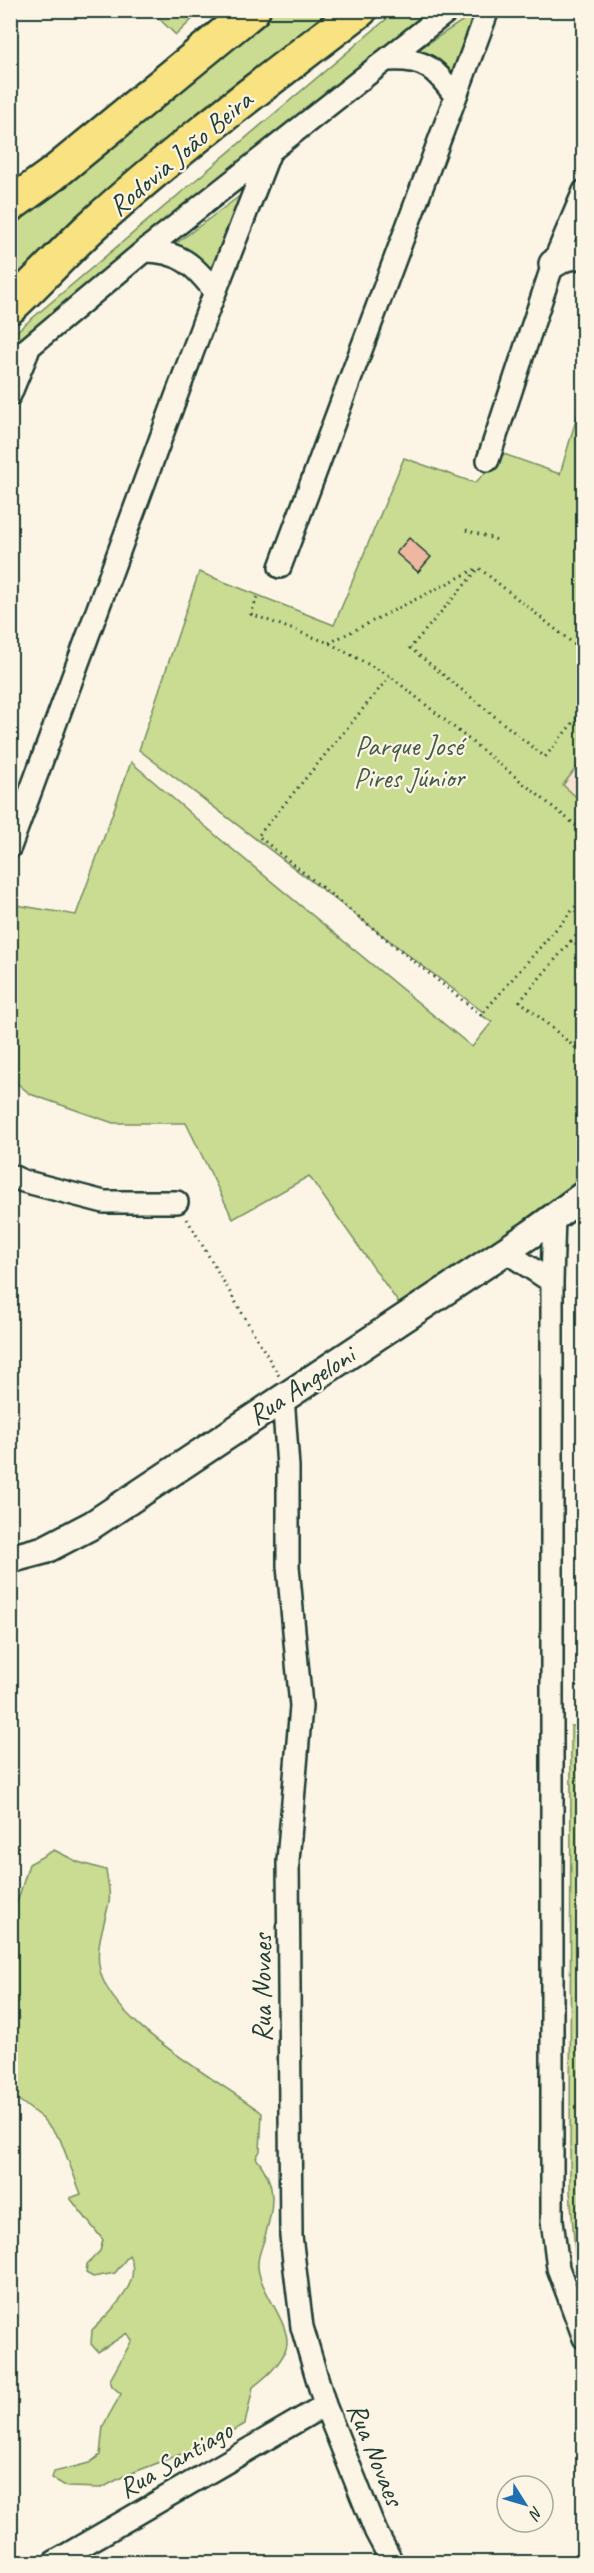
<svg xmlns="http://www.w3.org/2000/svg" width="594" height="2573" viewBox="0 0 594 2573" font-family="Caveat,sans-serif">
	<style>
		.built { fill: #f8e2d0 }
		.green { fill: #c9dc91; stroke: #748c62; stroke-width: 1.5 }
		.building { fill: #edb7a0; stroke: #1f3d34; stroke-width: 1.5 }
		.lines { fill: none; stroke-linecap: round; stroke-linejoin: round }
		.minor-casing { stroke: #1f3d34; stroke-width: 26 }
		.tertiary-casing { stroke: #1f3d34; stroke-width: 32 }
		.primary-casing { stroke: #1f3d34; stroke-width: 38 }
		.path { stroke: #1f3d34; stroke-width: 3; stroke-dasharray: 1.5 4.5; stroke-linecap: butt }
		.minor { stroke: #fcf5e5; stroke-width: 21 }
		.tertiary { stroke: #fcf5e5; stroke-width: 27 }
		.primary { stroke: #f8e281; stroke-width: 33 }
		.labels { text-anchor: middle; dominant-baseline: central; stroke-width: 4.5; stroke-linejoin: round; paint-order: stroke }
		.street-label { font-size: 28px; fill: #1f3d34; stroke: #fcf5e5 }
		.park-label { font-size: 28px; fill: #415d47; stroke: #fcf5e5 }
	</style>
	<rect width="100%" height="100%" fill="#fcf5e5"/>
	<filter id="ink" filterUnits="userSpaceOnUse"><feTurbulence type="fractalNoise" baseFrequency=".0167" numOctaves="2"/><feDisplacementMap in="SourceGraphic" scale="12" xChannelSelector="R" yChannelSelector="G"/><feConvolveMatrix kernelMatrix="1 2 1 2 8 2 1 2 1" color-interpolation-filters="sRGB"/></filter>
	<g filter="url(#ink)">
		<path class="built" d="M 583,759 L 583,802 L 562,784 Z"/>
		<path class="green" d="M 151,11 L 201,11 L 176,35 Z
			M 272,11 L 341,11 L 11,290 L 10,217 Z
			M 396,11 L 432,11 L 11,358 L 10,337 Z
			M 477,11 L 456,77 L 443,74 L 421,57 L 421,48 Z
			M 245,192 L 213,282 L 174,245 Z
			M 583,396 L 583,759 L 563,785 L 583,803 L 583,1183 L 487,1247 L 402,1308 L 309,1176 L 233,1219 L 186,1123 L 113,1123 L 30,1094 L 11,1078 L 10,904 L 76,915 L 131,762 L 220,839 L 472,1047 L 492,1022 L 481,1015 L 483,1012 L 139,750 L 199,572 L 334,625 L 404,458 L 475,483 L 504,454 L 560,474 Z
			M 571,1726 L 584,1726 L 583,2283 L 576,2263 L 570,2191 Z
			M 54,1850 L 78,1862 L 106,1870 C 107,1880 111,1892 109,1902 C 105,1923 96,1943 99,1965 C 105,2021 220,2080 262,2113 L 260,2151 L 256,2158 C 279,2186 273,2208 264,2240 C 262,2247 258,2256 258,2263 C 256,2289 294,2325 286,2349 C 280,2365 266,2377 253,2387 L 245,2424 L 215,2441 L 124,2476 L 102,2488 L 67,2487 L 52,2478 L 54,2472 L 89,2463 L 100,2455 L 103,2426 L 121,2394 L 112,2386 L 110,2380 L 132,2340 L 127,2333 L 98,2352 L 91,2344 L 92,2330 C 110,2312 144,2283 129,2255 L 115,2273 L 93,2277 L 86,2273 L 87,2264 L 100,2251 L 103,2240 L 70,2198 L 81,2194 L 60,2139 L 42,2118 L 11,2094 L 11,1922 L 29,1864 Z"/>
		<path class="building" d="M 409,538 L 431,557 L 418,572 L 396,553 Z"/>
		<g class="lines">
			<g class="minor-casing">
				<path id="minor" d="M 389,60 C 424,58 435,68 455,96
					M 144,251 C 179,251 194,264 215,292
					M 10,363 L 144,251 L 449,10
					M 10,395 L 28,351
					M 488,460 L 553,264 L 584,191
					M 280,567 L 488,10
					M 10,847 L 208,310 L 269,154
					M 10,1175 L 23,1181 L 104,1202 L 177,1202
					M 554,1216 L 552,1282 L 552,2220 L 558,2268 L 584,2338
					M 505,1251 L 552,1282
					M 283,1396 L 288,1467 L 288,1566 L 301,1706 L 288,1861 L 291,2236 L 302,2327 L 325,2405 L 376,2532 L 392,2562
					M 54,2562 L 325,2405"/>
			</g>
			<g class="tertiary-casing">
				<path id="tertiary" d="M 553,264 L 565,257 L 584,254
					M 10,1559 L 44,1550 L 92,1525 L 531,1234 L 584,1195"/>
			</g>
			<g class="primary-casing">
				<path id="primary" d="M 10,205 L 53,174 L 253,10
					M 10,307 C 38,281 64,252 92,226 C 176,149 269,80 360,10"/>
			</g>
			<path class="path" d="M 466,530 L 500,541
				M 257,597 L 251,614 L 329,643 L 390,676 L 584,832
				M 329,643 L 478,568
				M 584,652 L 479,568 L 410,648 L 545,757 L 584,709
				M 390,676 L 258,836 L 481,1015 L 584,897
				M 584,927 L 571,941 L 584,951
				M 571,941 L 520,1001 L 584,1055
				M 187,1219 L 279,1376"/>
			<use href="#minor" class="minor"/>
			<use href="#tertiary" class="tertiary"/>
			<use href="#primary" class="primary"/>
		</g>
	</g>
	<g class="labels">
		<g class="street-label">
			<text transform="translate(180 153) rotate(-40)">Rodovia João Beira</text>
			<text transform="translate(301 1385) rotate(-33)">Rua Angeloni</text>
			<text transform="translate(261 1988) rotate(-90)">Rua Novaes</text>
			<text transform="translate(376 2454) rotate(68)">Rua Novaes</text>
			<text transform="translate(175 2459) rotate(-30)">Rua Santiago</text>
		</g>
		<g class="park-label">
			<text x="409" y="745">Parque José<tspan x="409" dy="32">Pires Júnior</tspan></text>
		</g>
	</g>
	<rect width="594" height="2573" fill="none" stroke="#fcf5e5" stroke-width="36"/>
	<rect x="18" y="18" width="558" height="2537" fill="none" stroke="#1f3d34" stroke-width="2" filter="url(#ink)"/>
	<g transform="translate(525 2504) rotate(127)"><circle r="28" fill="#fcf5e5" stroke="#a4ab9e" stroke-width="1.5"/>
	<path d="M0-4.5L10 22L0 15L-10 22Z" fill="#1f6fb2"/>
	<text y="-9" font-size="16" font-weight="bold" text-anchor="middle" fill="#1f3d34">N</text>
	</g>
</svg>
